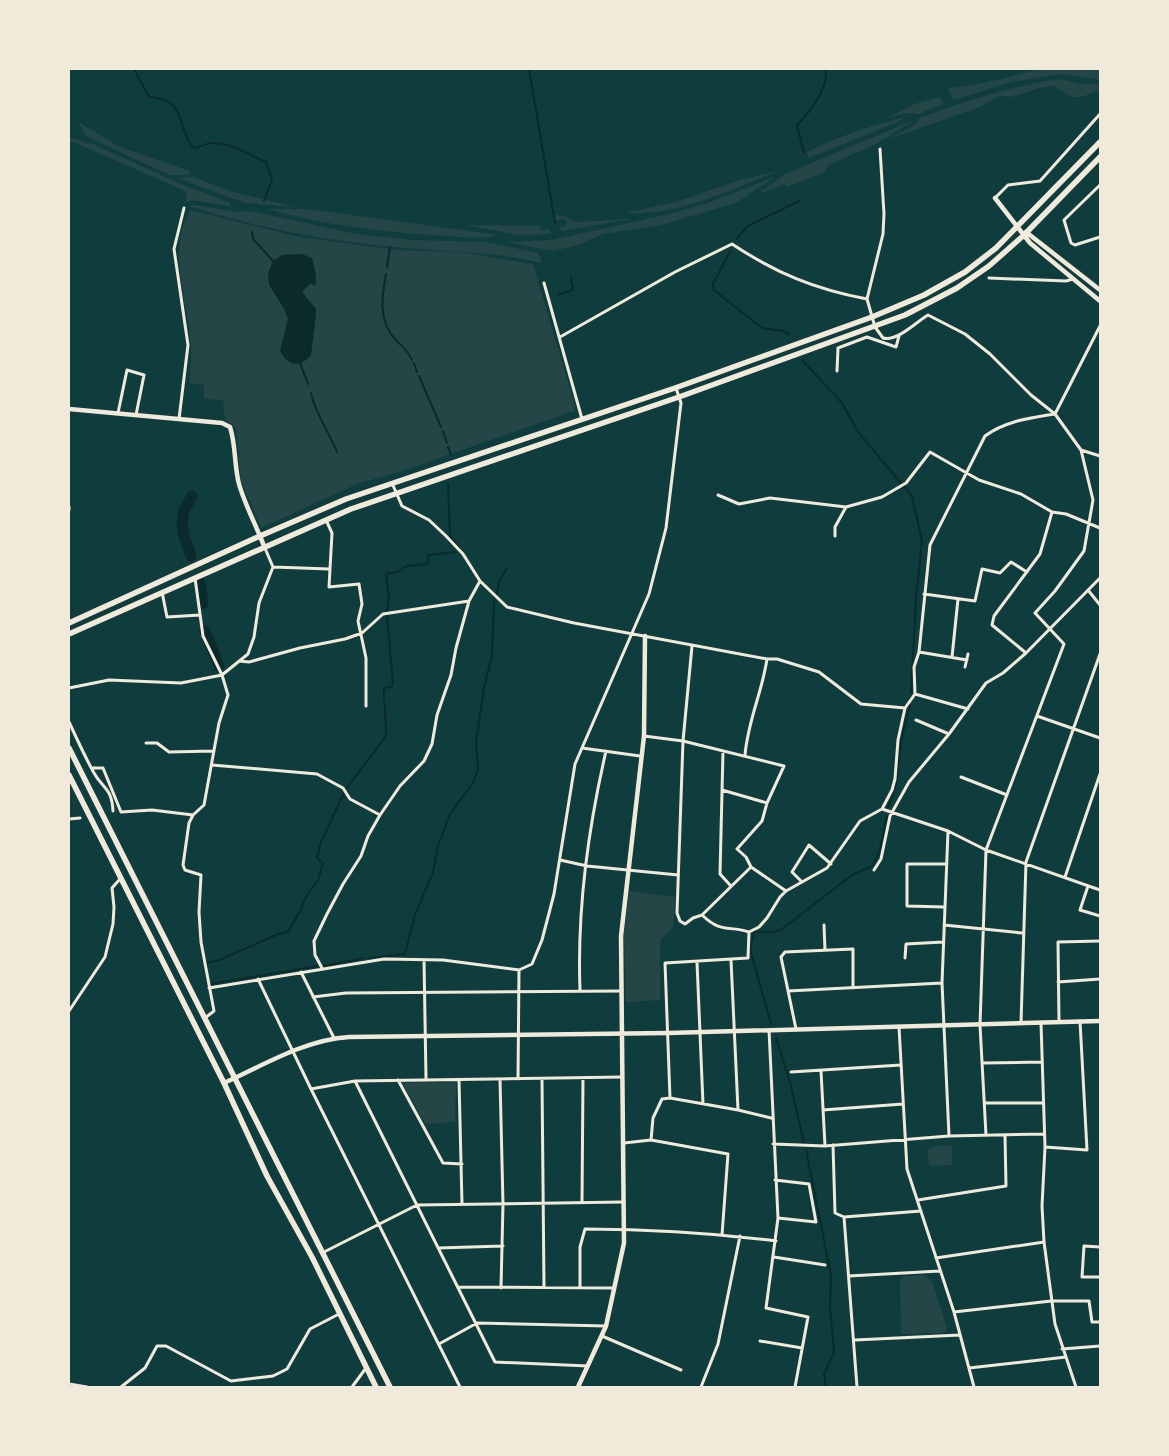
<svg xmlns="http://www.w3.org/2000/svg" width="1169" height="1456" viewBox="0 0 1169 1456" font-family="'Sofia Sans Condensed',sans-serif">
	<style>
		.green { fill: #244646 }
		.water { fill: #0a2a2b }
		.lines { fill: none; stroke-linecap: round; stroke-linejoin: round }
		.stream { stroke: #0a2a2b; stroke-width: 2 }
		.river { stroke: #0a2a2b; stroke-width: 11 }
		.minor { stroke: #f1e9da; stroke-width: 3 }
		.tertiary { stroke: #f1e9da; stroke-width: 4.5 }
		.primary { stroke: #f1e9da; stroke-width: 5.5 }
		.trunk { stroke: #f1e9da; stroke-width: 5.5 }
	</style>
	<rect width="100%" height="100%" fill="#0f3d3e"/>
	<path class="green" d="M 1043,69 L 1100,69 L 1100,80 L 1060,74 L 1012,82 L 953,100 L 948,88 C 981,86 1011,75 1043,69 Z
		M 1060,79 L 1082,84 L 1100,84 L 1100,92 L 1096,91 L 1082,97 L 1071,97 L 1054,86 L 1039,88 L 1011,97 L 1000,96 L 980,107 L 889,139 L 916,124 L 919,118 C 966,101 1011,86 1060,79 Z
		M 940,97 L 943,104 L 919,114 L 907,113 L 886,118 L 915,104 Z
		M 905,117 L 898,122 L 809,158 L 807,152 C 839,136 871,126 905,117 Z
		M 914,120 L 876,144 L 828,165 L 825,172 L 787,187 L 786,184 L 758,194 L 785,174 Z
		M 78,122 L 120,147 L 190,171 L 189,175 L 170,175 L 113,149 L 85,135 Z
		M 69,137 L 95,145 L 181,184 L 230,203 L 230,206 L 191,200 L 185,203 L 187,195 L 183,190 L 69,140 Z
		M 778,171 C 730,190 678,216 625,213 L 676,202 L 743,179 Z
		M 193,177 L 233,192 L 296,207 L 245,203 L 177,178 Z
		M 775,177 L 736,203 L 661,225 L 603,234 L 581,244 L 553,251 L 507,242 L 552,240 L 670,214 L 708,203 Z
		M 194,205 L 238,212 L 250,211 L 356,234 L 413,240 L 486,242 L 538,253 L 542,263 C 497,253 463,252 418,249 C 340,243 263,230 189,206 Z
		M 268,209 L 307,209 L 499,235 C 483,240 462,237 446,236 C 385,232 326,226 268,209 Z
		M 190,210 L 299,237 L 398,250 L 460,252 L 533,264 L 575,406 L 574,411 L 399,472 L 357,484 L 261,528 L 241,480 L 236,428 L 225,420 L 223,400 L 204,399 L 204,385 L 189,383 C 190,372 192,360 191,348 C 189,304 166,252 190,210 Z
		M 556,215 L 565,216 L 575,222 L 631,219 L 561,231 L 560,227 L 567,226 L 566,219 L 556,220 Z
		M 465,225 L 540,226 L 540,230 L 550,229 L 551,234 L 518,235 Z
		M 629,891 L 675,897 L 673,928 L 660,940 L 660,1000 L 626,1002 L 624,931 Z
		M 424,1082 L 456,1083 L 455,1122 L 425,1124 L 403,1083 Z
		M 952,1145 L 952,1165 L 929,1166 L 927,1149 L 932,1149 L 932,1146 Z
		M 924,1275 L 932,1281 L 947,1329 L 943,1333 L 901,1334 L 900,1280 L 902,1277 Z"/>
	<path class="water" d="M 302,254 L 312,258 C 314,268 318,277 315,286 L 311,283 L 302,292 L 316,309 L 316,315 L 311,355 C 300,368 288,366 280,351 L 288,319 L 283,307 L 269,285 L 268,273 L 273,261 L 282,255 Z"/>
	<g class="lines">
		<path class="stream" d="M 134,69 L 149,97 C 189,98 176,130 194,148 C 200,147 207,143 213,143 C 233,143 249,155 266,162 L 272,179 L 264,201
			M 529,69 L 555,223
			M 804,153 L 797,125 C 810,112 828,89 826,69
			M 252,232 L 253,239 L 274,262
			M 736,239 L 748,226 L 799,201
			M 731,250 L 713,284 L 714,290 L 762,328 L 783,331 L 790,335
			M 387,268 L 390,247
			M 386,274 C 382,296 378,321 395,339 C 401,346 408,350 412,360
			M 559,294 L 571,291 L 573,288 L 571,277
			M 803,361 L 842,403 L 858,432 L 912,496 L 922,541 L 916,598 L 911,693
			M 300,363 L 308,384
			M 414,363 L 417,372
			M 419,376 L 441,427
			M 311,393 C 315,413 329,432 337,452
			M 443,431 L 447,443
			M 448,447 L 451,454
			M 448,484 L 450,536 L 460,548
			M 497,593 L 499,581 L 507,568
			M 387,612 L 389,599 L 386,574 L 400,571 L 406,566 L 427,564 L 429,555 L 456,552
			M 384,701 L 384,688 L 391,687 L 393,684 L 387,615
			M 346,789 L 386,736 L 385,705
			M 888,807 C 899,784 897,768 901,743 C 903,730 907,718 910,705
			M 300,911 L 307,895 L 318,880 L 323,863 L 317,858 L 321,842 L 344,793
			M 369,958 L 405,954 L 415,915 L 433,872 L 438,846 L 450,814 L 473,783 L 478,770 L 476,742 L 484,688 L 492,655 L 494,601
			M 323,966 L 364,958
			M 207,967 L 207,963 L 222,959 L 278,934 L 288,932 L 299,913
			M 210,984 L 318,966
			M 771,1024 L 750,949 L 754,932 L 773,932 L 782,929 L 852,875 L 872,866 L 879,853 L 887,816
			M 776,1038 L 790,1082 L 804,1143
			M 806,1150 L 831,1275 L 830,1307 L 834,1352 L 824,1374 L 826,1387"/>
		<path class="river" d="M 183,513 L 192,496
			M 183,516 L 182,525 L 185,540
			M 186,542 L 191,556
			M 200,583 L 203,603
			M 205,631 L 219,666"/>
		<path class="minor" d="M 1100,185 L 1064,220 L 1071,243 L 1075,245 L 1100,237
			M 995,198 L 1008,185 L 1040,181 L 1100,114
			M 989,278 L 1066,281 L 1073,279
			M 544,283 L 582,419
			M 867,299 L 883,234 L 884,214 L 880,149
			M 560,337 L 675,272 L 732,244 C 776,273 814,289 867,299 L 875,327 L 883,338 C 897,342 916,322 928,315 L 965,334 L 990,354 L 1031,395 L 1055,414 L 1081,450 L 1093,500 L 1084,551 L 1055,591 L 1035,613 L 1064,644 L 986,850 L 980,1025 L 986,1135
			M 837,371 L 838,348 L 867,337 L 896,347 L 899,336
			M 118,413 L 127,370 L 144,375 L 136,415
			M 1054,414 C 1030,418 1005,421 985,436 L 930,545 L 919,652 L 914,667 L 915,694 L 905,708 L 898,740 L 895,779 L 892,790 L 882,809 L 948,831 L 986,850 L 1100,890
			M 1055,414 L 1100,326
			M 179,419 L 188,345 L 174,249 L 184,208
			M 1081,450 L 1100,456
			M 392,483 L 402,506 L 429,520 L 446,536 L 463,554 L 480,581 L 507,607 L 574,623 L 767,659 C 762,693 748,720 745,755
			M 718,495 L 739,504 L 770,498 L 846,507 L 882,497 L 906,483 L 930,452 L 979,480 L 1021,494 L 1052,512 L 1066,514 L 1100,528
			M 69,510 L 69,507
			M 326,520 L 332,533 L 329,587 L 359,584 L 362,604 L 358,621 L 366,658 L 366,706
			M 835,536 L 835,527 L 846,507
			M 273,567 L 329,569
			M 195,578 L 203,636 L 222,675 L 228,695 L 219,723 L 204,805 L 193,815 L 189,823 L 183,865 L 185,870 L 201,875 L 199,912 L 201,942 L 214,1011 L 205,1018
			M 1088,590 L 1100,605
			M 162,592 L 167,617 L 200,615
			M 924,594 L 975,601 L 982,569 L 1000,573 L 1011,562 L 1027,572
			M 692,646 L 683,741 L 677,913 L 680,921 L 685,924 L 693,918 L 702,915 C 722,934 728,925 749,932 L 759,927 L 767,918 L 780,897 L 786,891 L 827,868 L 860,821 L 882,809
			M 919,652 L 967,660
			M 1026,653 L 992,625 L 994,616 L 1040,554 L 1052,512
			M 952,657 L 958,599
			M 767,659 L 777,659 L 819,672 L 861,704 L 905,708
			M 239,661 L 249,662 L 300,648 L 345,639 L 362,633 L 383,614 L 469,601
			M 965,667 L 968,654
			M 69,688 L 109,680 L 181,683 L 222,675 L 248,654 L 254,637 L 259,603 L 273,567 L 264,546
			M 915,694 L 968,709
			M 1037,716 L 1100,738
			M 916,720 L 949,734
			M 69,722 C 77,739 85,757 94,773 C 103,789 112,788 113,811
			M 644,736 L 683,741 L 784,766 L 767,803 L 722,790
			M 146,743 L 157,743 L 169,752 L 213,751
			M 582,748 L 640,756
			M 723,751 L 720,874 L 730,885
			M 212,765 L 317,774 L 343,788 L 350,799 L 380,815
			M 92,768 L 103,768 L 121,812 L 152,810 L 193,815
			M 961,777 L 1007,795
			M 69,819 L 80,818
			M 948,831 L 942,983 L 949,1136
			M 560,860 L 587,866 L 678,875
			M 751,867 L 786,891
			M 874,870 L 881,859 L 890,816 L 909,782 L 949,734 L 986,683 L 1003,673 L 1026,653 L 1100,578
			M 1065,877 L 1100,774
			M 802,882 L 792,872 L 809,845 L 831,864
			M 1088,886 L 1080,910 L 1100,916
			M 944,907 L 907,906 L 907,864 L 946,864
			M 702,915 L 751,867 L 746,857 L 737,849 L 762,821 L 767,803
			M 824,925 L 825,950
			M 944,925 L 1022,933
			M 905,958 L 906,944 L 943,942
			M 424,960 L 426,1078
			M 697,962 L 703,1104
			M 322,968 L 315,955 L 314,941 L 327,914 L 343,884 L 361,856 L 368,836 L 380,815 L 400,786 L 424,761 L 432,744 L 437,715 L 451,675 L 456,648 L 469,601 L 480,581
			M 301,972 L 334,1038
			M 258,979 L 311,1089 L 460,1387
			M 1058,982 L 1100,979
			M 209,988 L 384,959 L 443,960 L 519,970 L 532,964 L 542,940 L 554,894 L 575,764 L 649,594 L 666,528 L 681,403 L 676,388
			M 580,990 C 577,911 588,829 606,751
			M 788,991 L 942,983
			M 313,997 L 346,993 L 622,991
			M 69,1011 L 105,957 L 113,924 L 114,907 L 112,888 L 120,879
			M 1059,1022 L 1058,942 L 1100,941
			M 1021,1023 L 1026,862 L 1100,654
			M 1041,1023 L 1045,1147 L 1042,1206 L 1044,1242 L 1055,1324 L 1076,1387
			M 899,1027 L 907,1169 L 954,1312 L 974,1387
			M 796,1029 L 781,957 L 785,952 L 853,949 L 853,988
			M 769,1030 L 778,1218 L 766,1308 L 808,1317 L 795,1387
			M 983,1063 L 1042,1062
			M 821,1071 L 825,1146
			M 791,1072 L 901,1065
			M 500,1079 L 503,1204 L 501,1288
			M 518,1079 L 519,970
			M 542,1079 L 544,1287
			M 398,1080 L 443,1163 L 462,1164
			M 459,1080 L 462,1204
			M 355,1081 L 495,1362 L 588,1366
			M 311,1089 L 355,1081 L 622,1077
			M 670,1098 L 665,963 L 748,958 L 749,932
			M 985,1103 L 1043,1103
			M 738,1110 L 771,1118
			M 823,1110 L 903,1104
			M 651,1140 L 653,1118 L 662,1099 L 670,1098 L 738,1110 L 731,960
			M 624,1143 L 651,1140 L 728,1154 L 722,1235
			M 773,1144 L 825,1146 L 949,1136 L 1044,1134
			M 833,1145 L 835,1213 L 844,1217 L 921,1211
			M 1045,1147 L 1087,1150 L 1080,1021
			M 775,1180 L 809,1184 L 816,1222 L 778,1218
			M 918,1200 L 1006,1186 L 1005,1135
			M 582,1202 L 583,1078
			M 844,1217 L 857,1387
			M 1100,1247 L 1084,1246 L 1082,1277 L 1100,1277
			M 438,1248 L 503,1246
			M 324,1252 L 417,1205 L 623,1202
			M 774,1257 L 825,1265
			M 936,1258 L 1044,1242
			M 849,1276 L 940,1271
			M 458,1287 L 613,1288
			M 580,1287 L 580,1247 L 585,1229 C 649,1229 713,1233 776,1241
			M 954,1312 L 1051,1301 L 1089,1301 L 1092,1322 L 1100,1322
			M 602,1336 L 681,1370
			M 855,1340 L 960,1335
			M 760,1341 L 802,1348
			M 439,1344 L 477,1323 L 606,1326
			M 1062,1349 L 1100,1346
			M 969,1368 L 1066,1357
			M 69,1384 L 87,1387
			M 121,1387 L 145,1368 L 157,1346 L 166,1346 L 231,1381 L 273,1376 L 287,1369 L 310,1329 L 339,1314
			M 352,1387 L 366,1368
			M 701,1387 L 718,1344 L 740,1236"/>
		<path class="tertiary" d="M 995,198 L 1030,243 L 1100,301
			M 1026,232 L 1100,290
			M 69,409 L 222,423 L 230,427 C 236,445 234,465 239,484 C 245,505 256,525 264,546
			M 224,1083 C 264,1065 304,1040 349,1037 L 668,1033 L 1100,1021
			M 578,1387 L 606,1326 L 624,1243 L 621,936 L 644,736 L 645,636"/>
		<path class="primary" d="M 69,623 L 260,536 L 346,499 L 675,388 L 872,317 L 924,295 L 965,272 L 996,248 L 1100,142
			M 69,634 L 351,509 L 679,397 L 905,315 L 957,288 L 989,266 L 1023,236 L 1100,157"/>
		<path class="trunk" d="M 69,748 L 390,1387
			M 69,775 L 224,1083 L 267,1176 L 312,1257 L 376,1387"/>
	</g>
	<rect width="1169" height="1456" fill="none" stroke="#f1e9da" stroke-width="140"/>
</svg>
